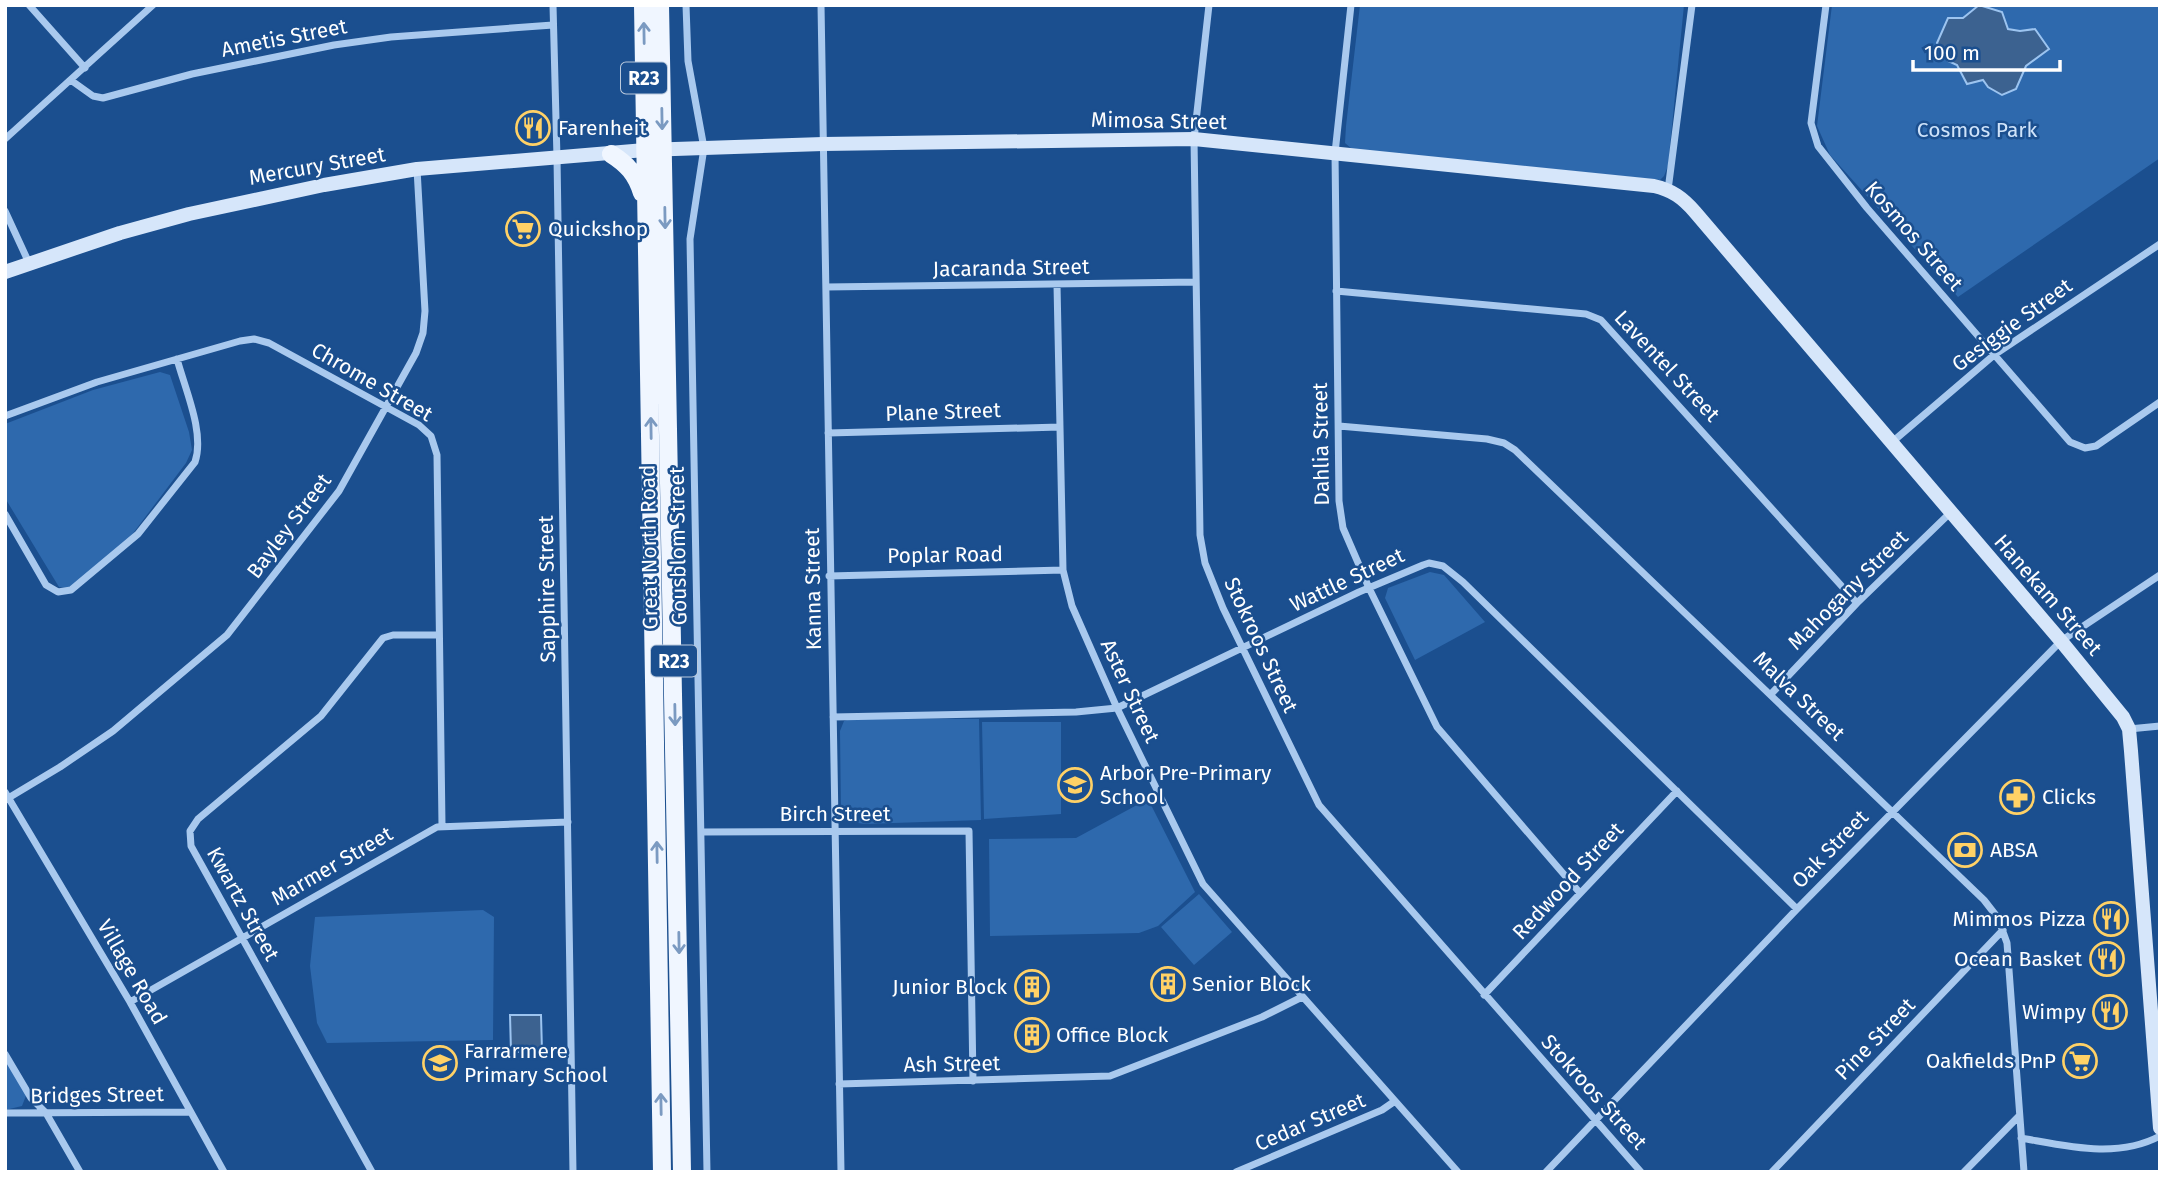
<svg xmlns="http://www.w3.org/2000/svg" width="2165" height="1177" viewBox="0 0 2165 1177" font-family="'Fira Sans',sans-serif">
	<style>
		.green { fill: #2e69ad }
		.water { fill: #3c6290; stroke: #9cc4f0; stroke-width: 2 }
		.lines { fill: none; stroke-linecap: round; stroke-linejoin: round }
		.street { stroke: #a9c9ee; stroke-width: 7 }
		.secondary { stroke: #d6e6fa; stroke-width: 14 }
		.primary { stroke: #f0f6ff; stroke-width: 18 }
		.oneway { stroke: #7b9ac1 }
		.labels { text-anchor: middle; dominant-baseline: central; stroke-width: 5; stroke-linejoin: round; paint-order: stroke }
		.shield { fill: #1b4f8f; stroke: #bbcadd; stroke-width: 2 }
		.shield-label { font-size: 19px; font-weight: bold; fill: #fff }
		.street-label { font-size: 21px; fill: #fff; stroke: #1b4f8f }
		.poi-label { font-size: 21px; fill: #fff; stroke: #1b4f8f; text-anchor: start }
		.park-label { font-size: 21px; fill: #cfe3fa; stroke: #1b4f8f }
	</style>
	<rect width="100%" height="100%" fill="#1b4f8f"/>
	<path class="green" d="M 1360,5 L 1684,5 L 1668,166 L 1664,176 L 1660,180 L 1352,149 L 1345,143 L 1346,126 Z
		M 1832,5 L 2160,5 L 2160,158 L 1958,297 L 1830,155 L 1817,126 Z
		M 160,372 L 170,375 L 189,432 L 192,450 L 186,463 L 128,540 L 69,588 L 59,587 L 5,498 L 5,424 L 93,390 Z
		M 1430,572 L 1444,575 L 1485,622 L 1415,660 L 1385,598 L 1388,588 Z
		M 853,718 L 979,719 L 981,820 L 865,824 L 851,822 L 841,814 L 840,731 L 844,721 Z
		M 982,722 L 1061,722 L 1061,814 L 984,819 Z
		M 1148,799 L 1195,892 L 1158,926 L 1139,933 L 990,936 L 989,839 L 1076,838 Z
		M 1199,894 L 1232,932 L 1194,965 L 1161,927 Z
		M 483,910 L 494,917 L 493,1040 L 327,1043 L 317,1023 L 310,966 L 315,917 Z
		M 5,1057 L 27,1093 L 22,1106 L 5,1110 Z"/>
	<path class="water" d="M 1979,5 L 2002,12 L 2008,29 L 2020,31 L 2035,29 L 2049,49 L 2026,66 L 2016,89 L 2002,95 L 1988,87 L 1983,80 L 1967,84 L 1957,65 L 1948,61 L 1937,43 L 1948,18 L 1963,18 Z
		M 510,1015 L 541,1015 L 542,1051 L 511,1052 Z"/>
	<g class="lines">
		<path class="street" d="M 29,5 L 85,68
			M 553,5 L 557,158 L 573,1172
			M 686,5 L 688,61 L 704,148 L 690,239 L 707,1172
			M 821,5 L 841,1172
			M 1209,5 L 1194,139 L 1200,535 L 1205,563 L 1223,608 L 1319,805 L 1641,1172
			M 1351,5 L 1335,153 L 1339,501 L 1343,528 L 1369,588 L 1437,727 L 1580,893
			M 1826,5 L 1811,123 L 1818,146 L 1867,208 L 2070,442 L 2085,448 L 2096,446 L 2160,402
			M 72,81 L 93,96 L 103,98 L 192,74 L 334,45 L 391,37 L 553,25
			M 5,139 L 153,5
			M 1668,190 L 1692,5
			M 5,211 L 29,263
			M 1057,285 L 1063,570 L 1072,606 L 1117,708 L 1203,884 L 1458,1172
			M 826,287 L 1196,282
			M 1336,291 L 1586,314 L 1601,320 L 1857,603
			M 5,416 L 97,382 L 240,341 L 254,339 L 269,343 L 419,425 L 431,436 L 437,455 L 442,825
			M 1339,426 L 1487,439 L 1504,443 L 1515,450 L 1984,900 L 1998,918 L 2007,943 L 2024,1172
			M 828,433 L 1060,427
			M 1891,443 L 1994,355 L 2160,244
			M 5,514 L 46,585 L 58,592 L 71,590 L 138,534 L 195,462 C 205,433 185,389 177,359
			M 829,576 L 1063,570
			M 1772,693 L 1857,603 L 1950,513
			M 833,717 L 1076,712 L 1117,708 L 1359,592 L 1423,565 L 1429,563 L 1443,566 L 1463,582 L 1797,909
			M 2129,729 L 2160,726
			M 5,792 L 130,1002 L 224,1172
			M 5,800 L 60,767 L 113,731 L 227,635 L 339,491 L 416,353 L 423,333 L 425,311 L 417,169
			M 701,832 L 969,831 L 973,1081
			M 1484,995 L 1677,791
			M 130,1002 L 437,827 L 568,822
			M 5,1054 L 31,1098 L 46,1113 L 80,1172
			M 839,1084 L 1110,1076 L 1262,1017 L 1302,997
			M 5,1113 L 190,1112
			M 2021,1138 C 2067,1146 2117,1159 2160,1136
			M 372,1172 L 191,846 L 190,831 L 198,819 L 321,716 L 383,638 L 393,635 L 439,635
			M 1236,1172 L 1382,1110 L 1395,1101
			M 1546,1172 L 1797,909 L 2061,641 L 2160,575
			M 1772,1172 L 2003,930
			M 1964,1172 L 2019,1116"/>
		<path class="secondary" d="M 5,272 L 120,233 L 189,214 L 324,185 L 417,169 L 645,150 L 823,144 L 1194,139 L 1654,186 C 1672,190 1683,198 1695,212 L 2061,641 L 2123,717 L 2129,729 L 2131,751 L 2160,1128"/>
		<path class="primary" d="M 643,5 L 662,1172
			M 660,5 L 682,1172
			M 611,154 C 627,164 636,174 642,193"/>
	</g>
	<defs><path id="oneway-shaft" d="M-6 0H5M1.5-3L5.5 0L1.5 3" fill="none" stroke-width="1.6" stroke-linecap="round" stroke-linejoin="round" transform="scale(1.75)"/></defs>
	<g class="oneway">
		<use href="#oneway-shaft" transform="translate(644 33) rotate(-91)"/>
		<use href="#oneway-shaft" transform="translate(662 119) rotate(89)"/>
		<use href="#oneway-shaft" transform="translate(665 218) rotate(89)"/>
		<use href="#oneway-shaft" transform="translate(651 428) rotate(-91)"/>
		<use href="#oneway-shaft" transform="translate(675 715) rotate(89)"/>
		<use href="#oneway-shaft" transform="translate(657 852) rotate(-91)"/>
		<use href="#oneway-shaft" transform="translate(679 943) rotate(89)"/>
		<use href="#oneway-shaft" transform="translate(661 1104) rotate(-91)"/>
	</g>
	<defs>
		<g id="restaurant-ring" transform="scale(1.75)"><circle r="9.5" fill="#1b4f8f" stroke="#ffd166" stroke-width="1.5"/><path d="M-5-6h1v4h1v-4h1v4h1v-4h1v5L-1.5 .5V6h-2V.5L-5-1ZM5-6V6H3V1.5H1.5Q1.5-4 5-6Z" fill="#ffd166"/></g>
		<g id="supermarket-ring" transform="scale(1.75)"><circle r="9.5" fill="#1b4f8f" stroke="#ffd166" stroke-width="1.5"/><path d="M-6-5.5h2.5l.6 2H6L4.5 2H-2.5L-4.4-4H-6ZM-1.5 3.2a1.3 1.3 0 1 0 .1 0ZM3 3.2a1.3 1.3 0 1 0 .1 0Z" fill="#ffd166"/></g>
		<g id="school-ring" transform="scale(1.75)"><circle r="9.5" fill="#1b4f8f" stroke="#ffd166" stroke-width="1.5"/><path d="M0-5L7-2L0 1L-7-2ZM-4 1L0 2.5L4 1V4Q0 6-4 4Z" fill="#ffd166"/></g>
		<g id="pharmacy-ring" transform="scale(1.75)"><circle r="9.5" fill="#1b4f8f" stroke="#ffd166" stroke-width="1.5"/><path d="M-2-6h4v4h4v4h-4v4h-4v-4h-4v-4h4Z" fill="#ffd166"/></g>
		<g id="bank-ring" transform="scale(1.75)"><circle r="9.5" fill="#1b4f8f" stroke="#ffd166" stroke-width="1.5"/><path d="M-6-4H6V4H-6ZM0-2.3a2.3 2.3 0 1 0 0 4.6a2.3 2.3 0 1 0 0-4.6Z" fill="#ffd166"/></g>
		<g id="building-ring" transform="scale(1.75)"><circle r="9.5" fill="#1b4f8f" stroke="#ffd166" stroke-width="1.5"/><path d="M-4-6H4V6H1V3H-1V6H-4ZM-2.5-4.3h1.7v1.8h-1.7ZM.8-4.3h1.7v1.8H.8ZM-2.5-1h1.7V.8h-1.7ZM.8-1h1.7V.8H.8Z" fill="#ffd166"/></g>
	</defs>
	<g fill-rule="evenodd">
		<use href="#restaurant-ring" x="533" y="128"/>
		<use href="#supermarket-ring" x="523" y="229"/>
		<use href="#school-ring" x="1075" y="785"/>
		<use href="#pharmacy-ring" x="2017" y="797"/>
		<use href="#bank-ring" x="1965" y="850"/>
		<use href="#restaurant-ring" x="2111" y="919"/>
		<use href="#restaurant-ring" x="2107" y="959"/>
		<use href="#building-ring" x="1168" y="984"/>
		<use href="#building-ring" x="1032" y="987"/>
		<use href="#restaurant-ring" x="2110" y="1012"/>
		<use href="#building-ring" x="1032" y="1035"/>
		<use href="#supermarket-ring" x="2080" y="1061"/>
		<use href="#school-ring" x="440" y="1063"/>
	</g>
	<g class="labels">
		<g class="shield">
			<rect x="621" y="62.5" width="46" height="31" rx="5"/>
			<rect x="651" y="645.5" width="46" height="31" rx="5"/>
		</g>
		<g class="shield-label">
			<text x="644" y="78">R23</text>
			<text x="674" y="661">R23</text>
		</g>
		<g class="street-label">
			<text transform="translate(284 38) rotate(-11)">Ametis Street</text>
			<text transform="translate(1159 121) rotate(1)">Mimosa Street</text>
			<text transform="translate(317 166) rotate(-10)">Mercury Street</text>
			<text transform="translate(1914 236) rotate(49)">Kosmos Street</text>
			<text transform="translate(1011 268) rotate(-1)">Jacaranda Street</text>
			<text transform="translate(2012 325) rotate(-36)">Gesiggie Street</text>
			<text transform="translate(1667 366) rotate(47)">Laventel Street</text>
			<text transform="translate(372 382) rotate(30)">Chrome Street</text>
			<text transform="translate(943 412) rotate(-2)">Plane Street</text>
			<text transform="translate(1321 444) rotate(-91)">Dahlia Street</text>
			<text transform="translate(289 526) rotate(-53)">Bayley Street</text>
			<text transform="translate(678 546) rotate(-91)">Gousblom Street</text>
			<text transform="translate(649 547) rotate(-91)">Great North Road</text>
			<text transform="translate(945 555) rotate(-1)">Poplar Road</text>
			<text transform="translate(1347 580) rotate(-25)">Wattle Street</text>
			<text transform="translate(547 589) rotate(-91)">Sapphire Street</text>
			<text transform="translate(813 589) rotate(-91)">Kanna Street</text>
			<text transform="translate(1848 590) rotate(-45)">Mahogany Street</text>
			<text transform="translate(2048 595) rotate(49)">Hanekam Street</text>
			<text transform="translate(1261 645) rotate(65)">Stokroos Street</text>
			<text transform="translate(1130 691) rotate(65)">Aster Street</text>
			<text transform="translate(1799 696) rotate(44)">Malva Street</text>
			<text x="835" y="814">Birch Street</text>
			<text transform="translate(1830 849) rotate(-46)">Oak Street</text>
			<text transform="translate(332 866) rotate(-30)">Marmer Street</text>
			<text transform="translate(1568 881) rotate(-47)">Redwood Street</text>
			<text transform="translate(243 904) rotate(61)">Kwartz Street</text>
			<text transform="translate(132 972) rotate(60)">Village Road</text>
			<text transform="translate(1875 1039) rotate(-46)">Pine Street</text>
			<text transform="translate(952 1064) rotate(-1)">Ash Street</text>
			<text transform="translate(1594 1092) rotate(48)">Stokroos Street</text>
			<text transform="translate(97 1095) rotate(-1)">Bridges Street</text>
			<text transform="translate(1310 1122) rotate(-23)">Cedar Street</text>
		</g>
		<g class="poi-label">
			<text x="558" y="128">Farenheit</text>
			<text x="548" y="229">Quickshop</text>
			<text x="1100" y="773">Arbor Pre-Primary<tspan x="1100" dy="24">School</tspan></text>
			<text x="2042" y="797">Clicks</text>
			<text x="1990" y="850">ABSA</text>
			<text x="2086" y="919" text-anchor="end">Mimmos Pizza</text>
			<text x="2082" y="959" text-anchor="end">Ocean Basket</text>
			<text x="1192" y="984">Senior Block</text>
			<text x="1007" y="987" text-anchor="end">Junior Block</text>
			<text x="2086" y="1012" text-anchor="end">Wimpy</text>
			<text x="1056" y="1035">Office Block</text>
			<text x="464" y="1051">Farrarmere<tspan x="464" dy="24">Primary School</tspan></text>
			<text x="2056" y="1061" text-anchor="end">Oakfields PnP</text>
		</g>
		<g class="park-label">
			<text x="1977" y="130">Cosmos Park</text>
		</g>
	</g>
	<rect width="2165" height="1177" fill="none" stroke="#ffffff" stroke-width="14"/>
	<path d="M1913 60v10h147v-10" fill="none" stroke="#ffffff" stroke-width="3.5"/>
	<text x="1924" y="60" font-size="21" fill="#ffffff" stroke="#1b4f8f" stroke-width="5" paint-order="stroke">100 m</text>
</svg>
